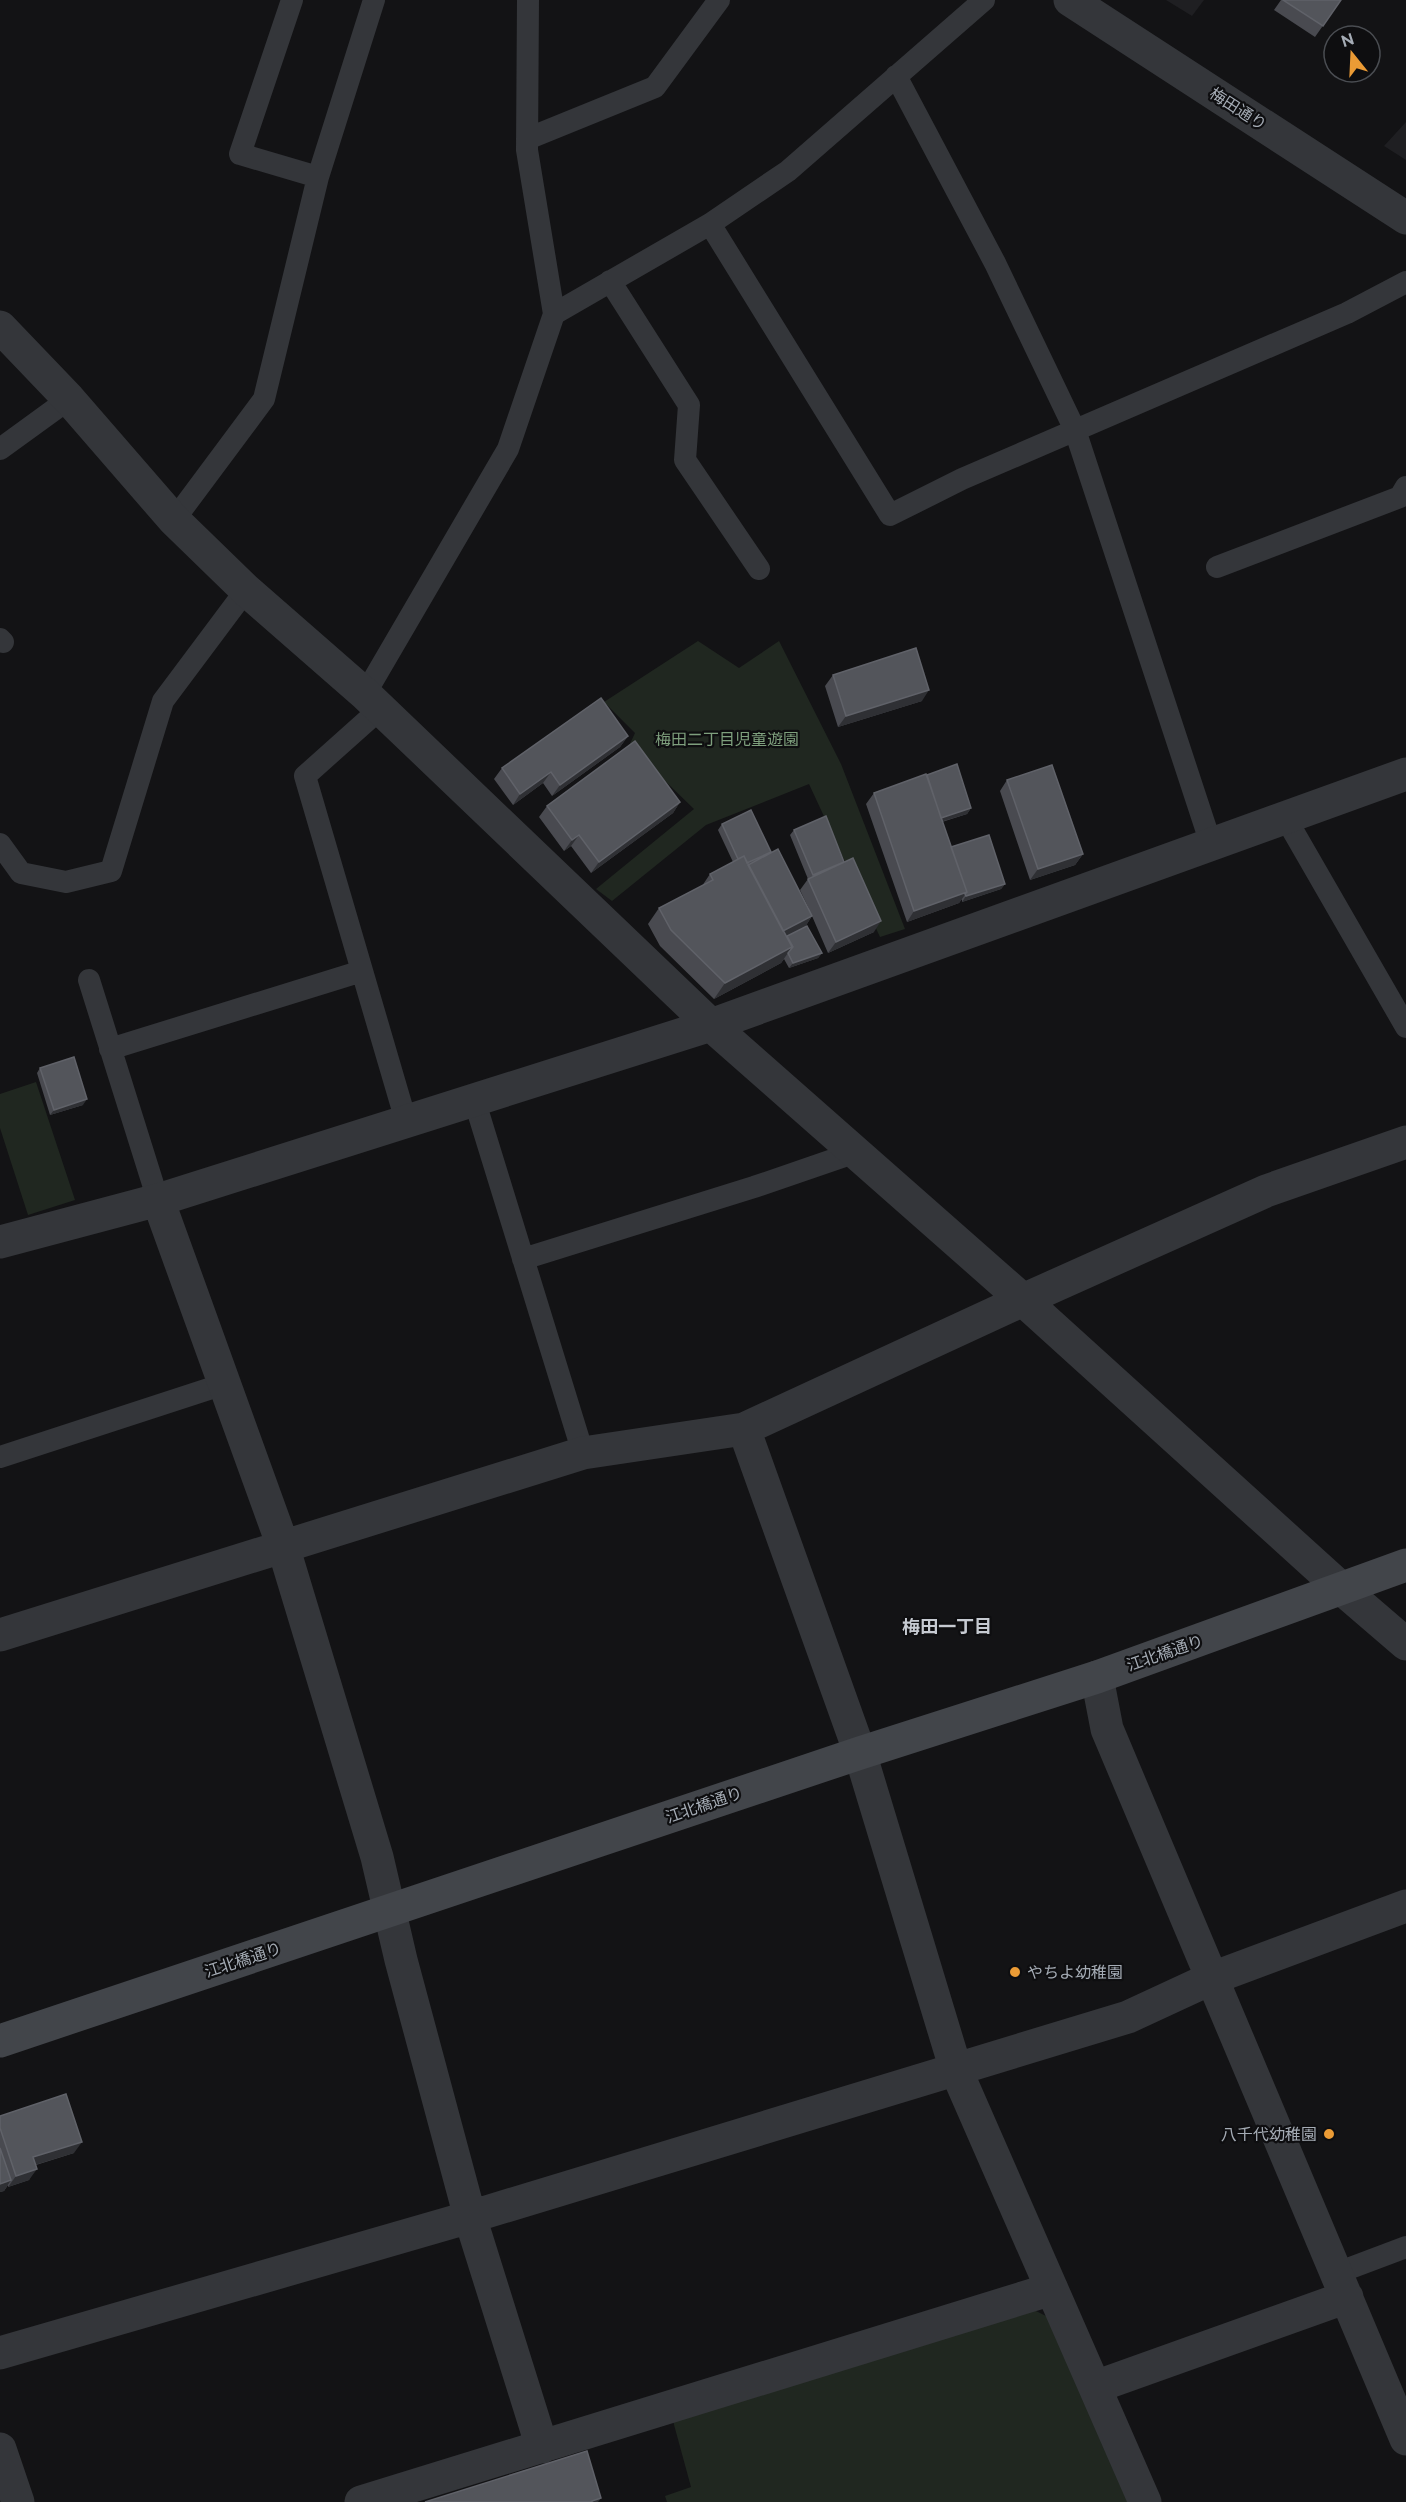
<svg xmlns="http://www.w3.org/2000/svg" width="1406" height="2502" viewBox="0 0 1406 2502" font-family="Raleway,'Noto Sans JP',sans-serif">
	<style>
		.built { fill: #1f1f22 }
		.green { fill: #202720 }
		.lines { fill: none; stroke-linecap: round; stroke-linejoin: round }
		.service { stroke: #34363a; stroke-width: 22 }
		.minor { stroke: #34363a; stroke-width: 33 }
		.tertiary { stroke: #34363a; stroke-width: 33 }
		.secondary { stroke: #42454a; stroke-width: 33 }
		.wall { fill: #494a50 }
		.shaded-wall { fill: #2f3034 }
		.building { fill: #53555b; stroke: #606269; stroke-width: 1.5 }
		.poi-dot { fill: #eb9b35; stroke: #0e0e10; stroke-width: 2 }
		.labels { text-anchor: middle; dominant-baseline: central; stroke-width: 4.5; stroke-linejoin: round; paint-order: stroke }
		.street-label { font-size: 16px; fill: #a5acb5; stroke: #0e0e10 }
		.park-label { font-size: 16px; fill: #7e9f7d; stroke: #0e0e10 }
		.poi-label { font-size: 16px; fill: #a5acb5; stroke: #0e0e10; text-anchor: start }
		.neighbourhood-label { font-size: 18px; font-weight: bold; fill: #c6cad1; stroke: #0e0e10 }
	</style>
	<rect width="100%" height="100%" fill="#131315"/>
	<path class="built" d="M 1166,0 L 1204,0 L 1192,16 Z
		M 1406,122 L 1406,160 L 1384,146 Z"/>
	<path class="green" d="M 698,641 L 739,668 L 779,641 L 841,764 L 905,929 L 880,937 L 809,784 L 706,825 L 612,901 L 596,889 L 694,809 L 629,746 L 635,733 L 604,702 Z
		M 36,1082 L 75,1200 L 28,1215 L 0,1128 L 0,1094 Z
		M 1034,2310 L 1052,2319 L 1129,2502 L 667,2502 L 665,2496 L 691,2487 L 673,2421 Z"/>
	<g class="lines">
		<path class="service" d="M 292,0 L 240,154 L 318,177
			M 528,0 L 527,150 L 554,314
			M 896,76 L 995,263 L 1075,430 L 1211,844
			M 527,139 L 655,87 L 719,0
			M 710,224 L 890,515 L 962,479 L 1347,313 L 1406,282
			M 610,281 L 689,405 L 685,460 L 759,569
			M 0,449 L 69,399
			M 174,520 L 264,399 L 318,177 L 374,0
			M 1217,567 L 1400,497 L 1406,487
			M 0,639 L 3,642
			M 365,694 L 508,449 L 554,314 L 710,224 L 788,171 L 984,0
			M 380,709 L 305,776 L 406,1121
			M 1285,817 L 1406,1027
			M 0,844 L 21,873 L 66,882 L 111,871 L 163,701 L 246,590
			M 89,980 L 158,1200
			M 110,1049 L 362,971
			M 474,1099 L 583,1453
			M 523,1259 L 754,1187 L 856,1152
			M 0,1457 L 224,1384
			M 1337,2273 L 1406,2247"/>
		<path class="minor" d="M 0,327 L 69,399 L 174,520 L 246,590 L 365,694 L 711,1025 L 1023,1300 L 1342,1589 L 1406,1644
			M 158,1200 L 283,1546 L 377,1857 L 401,1960 L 470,2217 L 542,2447
			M 0,1242 L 158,1200 L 711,1025 L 1406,774
			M 744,1429 L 860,1753 L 956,2070 L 1145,2502
			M 0,1635 L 583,1453 L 744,1429 L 1023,1300 L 1266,1191 L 1406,1142
			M 1097,1677 L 1107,1729 L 1406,2439
			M 0,2353 L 470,2217 L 1128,2017 L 1210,1979 L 1406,1906
			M 1095,2387 L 1347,2297
			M 361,2502 L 1052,2289"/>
		<path class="tertiary" d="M 1070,0 L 1406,218
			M 0,2449 L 18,2502"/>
		<path class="secondary" d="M 0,2041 L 860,1753 L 1097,1677 L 1406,1565"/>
	</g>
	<path class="wall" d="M 1281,0 L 1341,0 L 1315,37 L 1274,10 Z
		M 833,675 L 922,701 L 838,727 L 825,686 Z
		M 628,736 L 620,747 L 552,796 L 543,783 L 513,805 L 494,779 L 502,768 Z
		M 927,775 L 971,808 L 967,814 L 942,822 L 951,847 L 1005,884 L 1001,889 L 962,902 L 962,899 L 959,903 L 907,922 L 866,804 L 874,793 L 926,776 Z
		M 1007,780 L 1083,854 L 1075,865 L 1030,880 L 1000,791 Z
		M 680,802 L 673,813 L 591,873 L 571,846 L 564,851 L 539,817 L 547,806 Z
		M 722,824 L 771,852 L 809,909 L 800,890 L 808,879 L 790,835 L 794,830 L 874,932 L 828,953 L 812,916 L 805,927 L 822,953 L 818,958 L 789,968 L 784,959 L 781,963 L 714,999 L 660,946 L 648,924 L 659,908 L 702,886 L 710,874 L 733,862 L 718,830 Z
		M 40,1068 L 83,1105 L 50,1115 L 37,1073 Z
		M 0,2116 L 74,2153 L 36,2165 L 29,2180 L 8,2187 L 8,2185 L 4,2191 L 0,2192 Z"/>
	<path class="shaded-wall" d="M 929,690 L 922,701 L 838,727 L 846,716 Z
		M 628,736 L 620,747 L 552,796 L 560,785 Z
		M 551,772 L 543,783 L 513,805 L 520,794 Z
		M 680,802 L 673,813 L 591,873 L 599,862 Z
		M 971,808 L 967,814 L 937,823 L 941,818 Z
		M 579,835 L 571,846 L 564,851 L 572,840 Z
		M 1083,854 L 1075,865 L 1030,880 L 1038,869 Z
		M 1005,884 L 1001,889 L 962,902 L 966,896 Z
		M 967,892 L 959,903 L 907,922 L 914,911 Z
		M 812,916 L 805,927 L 774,942 L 782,931 Z
		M 881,921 L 874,932 L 828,953 L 836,942 Z
		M 792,947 L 781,963 L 714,999 L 725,983 Z
		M 822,953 L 818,958 L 789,968 L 793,963 Z
		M 87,1099 L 83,1105 L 50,1115 L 54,1110 Z
		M 82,2142 L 74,2153 L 25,2168 L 33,2157 Z
		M 37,2169 L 29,2180 L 8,2187 L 16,2176 Z
		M 11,2180 L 4,2191 L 0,2192 L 0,2184 Z
		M 601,2498 L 598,2502 L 591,2502 L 592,2501 Z"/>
	<path class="building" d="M 1283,0 L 1341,0 L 1323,26 Z
		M 916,648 L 929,690 L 846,716 L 833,675 Z
		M 601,698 L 628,736 L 560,785 L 551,772 L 520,794 L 502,768 Z
		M 635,741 L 680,802 L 599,862 L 579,835 L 572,840 L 547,806 Z
		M 957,764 L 971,808 L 941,818 L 927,775 Z
		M 1052,765 L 1083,854 L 1038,869 L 1007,780 Z
		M 926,774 L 967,892 L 914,911 L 874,793 Z
		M 751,810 L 771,852 L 747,863 L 744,856 L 738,859 L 722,824 Z
		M 826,816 L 844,862 L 813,875 L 794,830 Z
		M 989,835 L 1005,884 L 966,896 L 965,894 L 967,892 L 951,847 Z
		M 778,849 L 812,916 L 783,931 L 748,865 Z
		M 744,856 L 792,947 L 725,983 L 671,930 L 659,908 L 713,880 L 710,874 Z
		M 853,858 L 881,921 L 836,942 L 808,879 Z
		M 807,926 L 822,953 L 793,963 L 788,953 L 793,947 L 787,936 Z
		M 74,1057 L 87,1099 L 54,1110 L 40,1068 Z
		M 66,2094 L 82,2142 L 33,2157 L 37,2169 L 16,2176 L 0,2128 L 0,2116 Z
		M 0,2148 L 11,2180 L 0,2184 Z
		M 587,2451 L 601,2498 L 592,2501 L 592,2502 L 425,2502 Z"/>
	<g class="poi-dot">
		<circle cx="1015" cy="1972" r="6"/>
		<circle cx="1329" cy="2134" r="6"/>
	</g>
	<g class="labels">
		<g class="street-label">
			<text transform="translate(1238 109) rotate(33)">梅田通り</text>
			<text transform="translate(1165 1653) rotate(-19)">江北橋通り</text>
			<text transform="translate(704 1805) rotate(-19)">江北橋通り</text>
			<text transform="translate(243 1960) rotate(-18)">江北橋通り</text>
		</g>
		<g class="park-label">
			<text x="727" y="739">梅田二丁目児童遊園</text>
		</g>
		<g class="poi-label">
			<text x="1027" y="1972">やちよ幼稚園</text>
			<text x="1317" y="2134" text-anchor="end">八千代幼稚園</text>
		</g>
		<g class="neighbourhood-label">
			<text x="947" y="1626">梅田一丁目</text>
		</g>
	</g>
	<g transform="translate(1352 54) rotate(342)"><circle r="28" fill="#0e0e10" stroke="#4a4d52" stroke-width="1.5"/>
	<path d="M0-4.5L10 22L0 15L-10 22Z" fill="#eb9b35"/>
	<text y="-9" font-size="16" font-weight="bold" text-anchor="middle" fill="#a5acb5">N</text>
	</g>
</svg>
